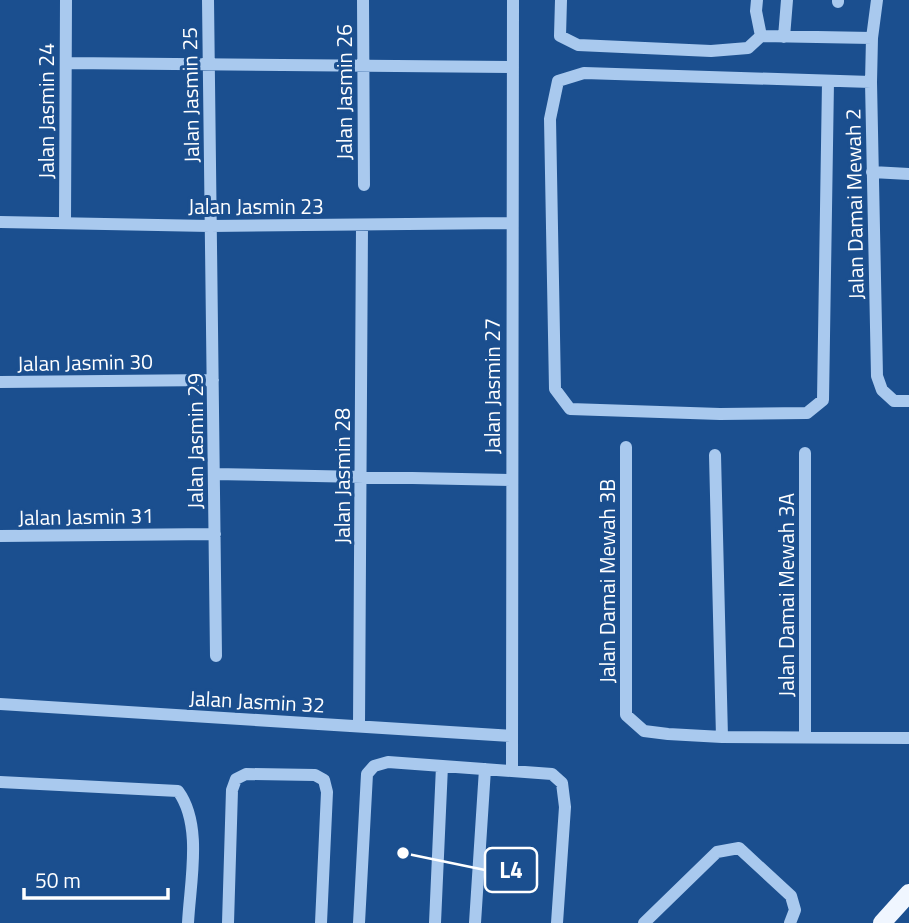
<svg xmlns="http://www.w3.org/2000/svg" width="909" height="923" viewBox="0 0 909 923" font-family="'Titillium Web',sans-serif">
	<style>
		.lines { fill: none; stroke-linecap: round; stroke-linejoin: round }
		.minor { stroke: #a9c9ee; stroke-width: 12 }
		.major { stroke: #f0f6ff; stroke-width: 18 }
		.labels { text-anchor: middle; dominant-baseline: central; stroke-width: 6; stroke-linejoin: round; paint-order: stroke }
		.street-label { font-size: 21px; fill: #fff; stroke: #1b4f8f }
		.leader { fill: none; stroke: #fff; stroke-width: 2.5 }
		.callout-dot { fill: #fff; stroke: #1b4f8f; stroke-width: 2.5 }
		.callout { fill: #1b4f8f; stroke: #fff; stroke-width: 2.5 }
		.callout-label { font-size: 23px; text-anchor: middle; font-weight: bold; fill: #fff }
	</style>
	<rect width="100%" height="100%" fill="#1b4f8f"/>
	<g class="lines">
		<path class="minor" d="M 208,0 L 216,656
			M 363,0 L 364,185
			M 561,0 L 560,36 L 578,45 L 711,51 L 748,48 L 761,36 L 872,38
			M 757,0 L 756,11 L 761,36
			M 877,0 L 872,38 L 871,82 L 877,376 L 882,390 L 894,401 L 909,401
			M 838,2 L 838,0
			M 784,37 L 787,0
			M 66,63 L 513,67
			M 828,82 L 823,400 L 807,413 L 720,414 L 570,409 L 555,389 L 550,119 L 558,81 L 584,73 L 871,82
			M 872,172 L 909,174
			M 0,222 L 210,226 L 511,223
			M 65,222 L 66,0
			M 0,382 L 213,380
			M 626,447 L 626,715 L 644,731 L 668,734 L 722,737 L 909,738
			M 715,455 L 722,737
			M 214,474 L 512,480
			M 0,536 L 215,534
			M 0,704 L 512,736
			M 359,726 L 362,226
			M 805,737 L 805,453
			M 512,771 L 513,0
			M 0,782 L 178,791 C 203,825 190,882 188,923
			M 228,923 L 232,790 L 236,779 L 246,774 L 315,775 L 324,780 L 327,792 L 321,923
			M 359,923 L 367,774 L 374,766 L 388,762 L 552,774 L 562,783 L 565,807 L 557,923
			M 435,923 L 442,766
			M 475,923 L 485,769
			M 644,923 L 717,852 L 739,848 L 791,896 L 795,910 L 790,923"/>
		<path class="major" d="M 882,923 L 909,893"/>
	</g>
	<g class="labels">
		<g class="street-label">
			<text transform="translate(344 92) rotate(-90)">Jalan Jasmin 26</text>
			<text transform="translate(190 95) rotate(-91)">Jalan Jasmin 25</text>
			<text transform="translate(46 111) rotate(-90)">Jalan Jasmin 24</text>
			<text transform="translate(854 204) rotate(-91)">Jalan Damai Mewah 2</text>
			<text x="256" y="206">Jalan Jasmin 23</text>
			<text transform="translate(85 362) rotate(-1)">Jalan Jasmin 30</text>
			<text transform="translate(492 386) rotate(-90)">Jalan Jasmin 27</text>
			<text transform="translate(195 441) rotate(-90)">Jalan Jasmin 29</text>
			<text transform="translate(342 476) rotate(-90)">Jalan Jasmin 28</text>
			<text transform="translate(86 516) rotate(-1)">Jalan Jasmin 31</text>
			<text transform="translate(607 581) rotate(-90)">Jalan Damai Mewah 3B</text>
			<text transform="translate(786 595) rotate(-90)">Jalan Damai Mewah 3A</text>
			<text transform="translate(257 701) rotate(3)">Jalan Jasmin 32</text>
		</g>
	</g>
	<path class="leader" d="M403 853L485 870"/>
	<circle class="callout-dot" cx="403" cy="853" r="7"/>
	<rect class="callout" x="485" y="848" width="52" height="44" rx="7"/>
	<g class="callout-label">
		<text x="511" y="878">L4</text>
	</g>
	<path d="M24 888v10h144v-10" fill="none" stroke="#ffffff" stroke-width="3.5"/>
	<text x="35" y="888" font-size="21" fill="#ffffff" stroke="#1b4f8f" stroke-width="5" paint-order="stroke">50 m</text>
</svg>
